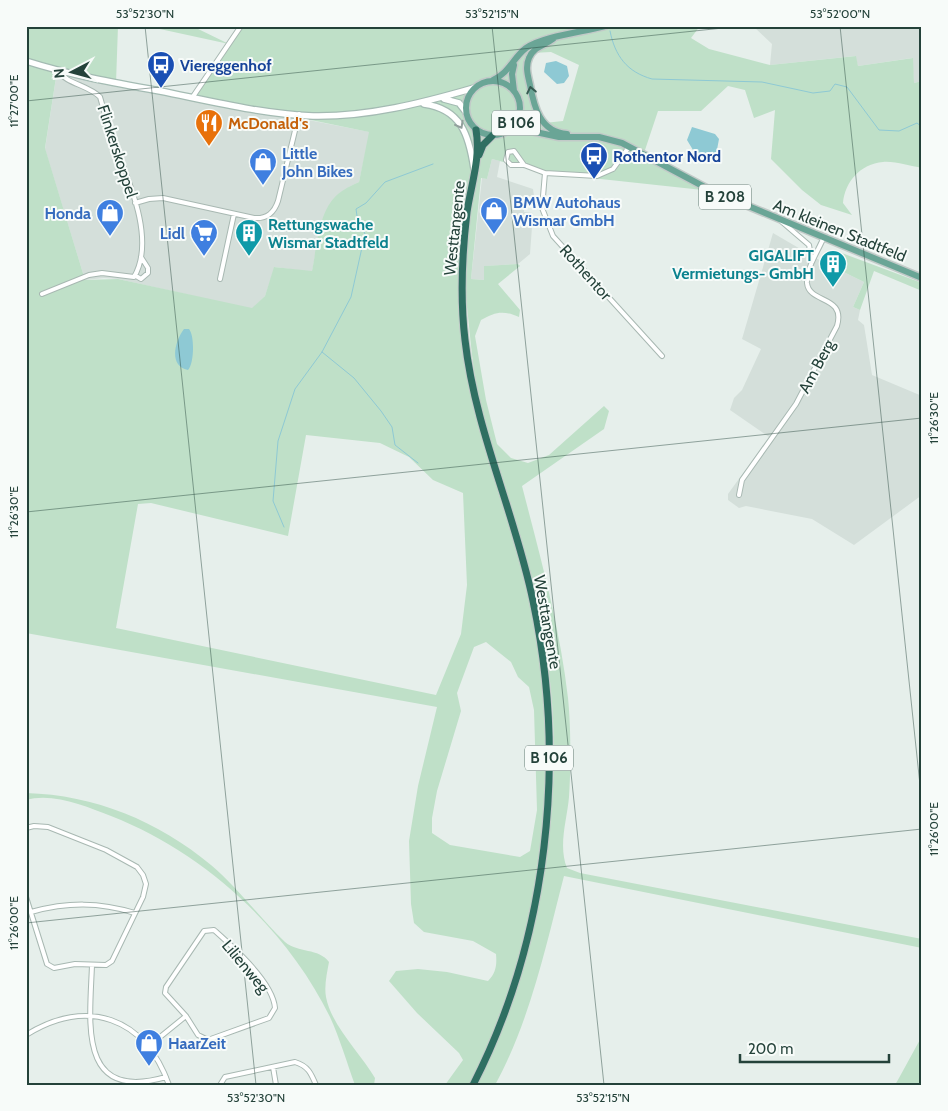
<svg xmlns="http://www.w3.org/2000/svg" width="948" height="1111" viewBox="0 0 948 1111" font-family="Cabin,sans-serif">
	<rect width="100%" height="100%" fill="#e6efeb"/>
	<path fill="#d4dfda" d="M753,26H922V81L914,83L912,58L858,66L855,56L770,65L772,44Z
		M57,71L370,132L359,182L349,187L328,207L321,224L312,272L275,267L265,296L252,309L118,279L104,278L85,280L45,149Z
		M492,159L500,161L497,177L533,189L534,196H525L524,212L533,213L530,254L518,264L485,266L484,280L471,279L482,178L487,179Z
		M773,233L821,261L864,282L853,307L860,310L858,320L864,325L872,375L922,396V495L854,545L812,519L746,506L739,508L728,500V494L769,437L730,410L734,398L742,390L761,349L742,339Z"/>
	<path fill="#bfe0c8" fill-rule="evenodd" d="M26,26H118L116,83L57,71L45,148L85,280L118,279L252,308L265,296L274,267L312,271C317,247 318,211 338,194C344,189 352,185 359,182L369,132L194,96L229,44L146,26H192L229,44L241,26H700L691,38L709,49L770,65L856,56L858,66L913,58L914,83L922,81V168C910,166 895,161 883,162C860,164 845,182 843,203L852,215L821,205L802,190L771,159L775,110L754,118L745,90L728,86L701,111H658L644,153L712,191L545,173L492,159L487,179L481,178L471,279L484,280V266L518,264L520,266L498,284L520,310L519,317C503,310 495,312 481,320L475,336L486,400L497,444L511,458L528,463L549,455L604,406L609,411L604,429L522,486C540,556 560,627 568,698C571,727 571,768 569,797C567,820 558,846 567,868L580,873L922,939V948L564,876C546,946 530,1021 495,1085H477C543,939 574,777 540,619C524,544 496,473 479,398C470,359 470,318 463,279L468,368L533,601L549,728L542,859L518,972L473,1085H445L463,1060L459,1053L417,1013L389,981L396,971L418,969L447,972L488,981C496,973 497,965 496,954L473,941L424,932L414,923L411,904L409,841L418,786L437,707L26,633ZM551,52L579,65L563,121L544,123L527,73L532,53ZM306,435L380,443L409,457L433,480L463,493L467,585L461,634L436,695L116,628L138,504L151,503L288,536ZM486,642L511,662L518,677L529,687L534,710L537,810L530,851L520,857L450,845L432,833V818L437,791L461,711L457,693L474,647Z
		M828,251L839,252L922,283V291L874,271L860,310L853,307L864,282L821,261Z
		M26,793C95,795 158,821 211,865C238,888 260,918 285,942C298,953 319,948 329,962C327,973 324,986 326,997C331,1025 361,1054 375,1078L374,1085H355C347,1063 340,1039 330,1017C286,927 203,852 111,816C86,806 52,792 26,800Z
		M922,1036V1085H895L899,1078Z"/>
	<path fill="#8ec9d4" d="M556,61L567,66L569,76L564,83L557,84L544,72L546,63Z
		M692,127L715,134L719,139L716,155L712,157L696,155L687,140Z
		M184,329H189C195,336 194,364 188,370C168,366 175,341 184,329Z"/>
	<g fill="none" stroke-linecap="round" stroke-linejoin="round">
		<path stroke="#8ec9d4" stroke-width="1" d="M610,31C615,56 627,72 652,79L762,82L813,93L830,91L835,84L847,87L879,130L899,131L917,123L922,127
			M322,352L354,378L381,411L392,427L395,445L418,463
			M284,527L273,501L278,441L295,389L322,352L351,297L365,234L357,216L356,209L366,203L385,182L433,164"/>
		<defs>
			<path id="street" d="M192,98L241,26
				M524,165L514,151L508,152L506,160L511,165H524L545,173L597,176L613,169L629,147
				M545,173L542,208L553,236L662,356
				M135,203L149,199L163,198L254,218C267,219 274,213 278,201L299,114
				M781,221L809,245L812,262
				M136,276L141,279L148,273V268L141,257
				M220,279L234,214
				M42,294L89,275L102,273L134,277C157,238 126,175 112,137C107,124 104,110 100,97C88,85 67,84 58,71
				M739,495L742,480L796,404L837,326C846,295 809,304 807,283C806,269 818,251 823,239
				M26,828L34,826L48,827L106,850L137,867L143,875L146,884L143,897L112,961L106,965L75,964L54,968L47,964L26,897
				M31,912C68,902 99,902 135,913
				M214,930C233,947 273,982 275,1008L269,1018L208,1040L198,1035L186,1016L165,993L166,987L204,931Z
				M92,965C90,1022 77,1103 166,1077
				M26,1035C87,997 145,1017 169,1085
				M149,1046L186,1016
				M273,1067L276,1085
				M220,1085L225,1077L295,1062C308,1066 311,1073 316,1085"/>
			<path id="secondary" d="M26,61C70,75 115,83 160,91C210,101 262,114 313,116C368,117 422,103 474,88
				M444,99L459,103L466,112
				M424,104C461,109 469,135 474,169"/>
			<path id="primary" d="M553,39C544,46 533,47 529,58C525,67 528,76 530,85C534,107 540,132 567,134
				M514,65L512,74L514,91
				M493,80C509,73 513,58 526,48C544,36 583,32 605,26
				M466 108a27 27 0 1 1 54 0a27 27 0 1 1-54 0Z
				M520,112L528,124L536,130
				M511,129L526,130L559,137H599L622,143L712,191L922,278"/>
			<path id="highway" d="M479,155L483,145L492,136
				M473,1085C548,938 567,761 533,601C515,513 475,430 465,340C460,298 462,254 467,212C471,185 481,157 476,130"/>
		</defs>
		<use href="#street" stroke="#a8b8b2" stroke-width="6"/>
		<use href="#secondary" stroke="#a4bbb3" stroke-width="8"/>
		<use href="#primary" stroke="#c2cac8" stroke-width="9"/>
		<use href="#highway" stroke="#c2cac8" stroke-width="9"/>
		<use href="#street" stroke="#fff" stroke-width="4"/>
		<use href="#secondary" stroke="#fff" stroke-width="5.5"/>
		<use href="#primary" stroke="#6aa596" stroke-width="6"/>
		<use href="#highway" stroke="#2f6f62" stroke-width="7"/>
	</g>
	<defs><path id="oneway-chevron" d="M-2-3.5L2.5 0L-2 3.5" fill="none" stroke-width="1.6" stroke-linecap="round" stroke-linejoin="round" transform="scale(1.25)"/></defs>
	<use stroke="#365b51" href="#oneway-chevron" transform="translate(531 90) rotate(-102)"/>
	<use stroke="#92a09c" href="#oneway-chevron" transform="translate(460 125) rotate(61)"/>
	<path fill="none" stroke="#24423a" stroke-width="1" stroke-opacity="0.45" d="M145,26L256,1085M492,26L604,1085M840,26L922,804M26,101L742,26M26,512L922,418M26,923L922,829"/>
	<defs>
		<symbol id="bus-pin" viewBox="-11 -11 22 30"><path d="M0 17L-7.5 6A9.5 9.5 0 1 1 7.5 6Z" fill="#1a4fb4" stroke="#f7fbf9"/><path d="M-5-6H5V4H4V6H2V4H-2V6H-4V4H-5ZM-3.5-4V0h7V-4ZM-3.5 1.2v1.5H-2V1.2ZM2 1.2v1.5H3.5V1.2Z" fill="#fff"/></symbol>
		<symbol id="restaurant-pin" viewBox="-11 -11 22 30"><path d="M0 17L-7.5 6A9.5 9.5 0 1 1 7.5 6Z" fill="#e8710a" stroke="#f7fbf9"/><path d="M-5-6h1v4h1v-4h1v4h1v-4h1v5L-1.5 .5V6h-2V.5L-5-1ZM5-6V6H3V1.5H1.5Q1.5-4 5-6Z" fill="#fff"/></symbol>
		<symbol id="shop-pin" viewBox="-11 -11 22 30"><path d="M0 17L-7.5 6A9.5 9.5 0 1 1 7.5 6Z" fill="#3f7fe0" stroke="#f7fbf9"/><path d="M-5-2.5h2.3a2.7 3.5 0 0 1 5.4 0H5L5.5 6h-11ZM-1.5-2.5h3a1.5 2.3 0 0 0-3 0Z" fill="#fff"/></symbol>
		<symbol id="supermarket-pin" viewBox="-11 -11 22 30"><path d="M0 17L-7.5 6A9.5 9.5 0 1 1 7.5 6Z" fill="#3f7fe0" stroke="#f7fbf9"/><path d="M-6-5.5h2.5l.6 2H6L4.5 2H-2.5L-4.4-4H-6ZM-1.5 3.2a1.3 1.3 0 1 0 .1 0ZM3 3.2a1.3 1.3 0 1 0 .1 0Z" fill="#fff"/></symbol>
		<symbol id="building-pin" viewBox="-11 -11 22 30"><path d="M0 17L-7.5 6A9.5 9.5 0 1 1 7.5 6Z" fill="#0f9aa8" stroke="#f7fbf9"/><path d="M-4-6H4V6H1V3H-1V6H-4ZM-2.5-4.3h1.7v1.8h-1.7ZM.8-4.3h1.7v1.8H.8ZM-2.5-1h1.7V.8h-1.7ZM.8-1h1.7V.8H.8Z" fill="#fff"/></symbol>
	</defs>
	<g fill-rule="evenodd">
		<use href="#bus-pin" x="145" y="49" width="32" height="43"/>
		<use href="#restaurant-pin" x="193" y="107" width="32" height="43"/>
		<use href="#bus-pin" x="578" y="140" width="32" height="43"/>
		<use href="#shop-pin" x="247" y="146" width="32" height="43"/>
		<use href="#shop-pin" x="478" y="195" width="32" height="43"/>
		<use href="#shop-pin" x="94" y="197" width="32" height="43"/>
		<use href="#supermarket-pin" x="188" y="217" width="32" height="43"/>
		<use href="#building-pin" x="233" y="217" width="32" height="43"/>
		<use href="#building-pin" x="817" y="248" width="32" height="43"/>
		<use href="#shop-pin" x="133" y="1027" width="32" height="43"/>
	</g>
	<g text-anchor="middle" stroke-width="4" stroke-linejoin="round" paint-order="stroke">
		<g fill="#f7fbf9" stroke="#637a73" stroke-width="1">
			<rect x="492" y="110.5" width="48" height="25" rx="4"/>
			<rect x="699" y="184.5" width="52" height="25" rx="4"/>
			<rect x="525" y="745.5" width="48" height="25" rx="4"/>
		</g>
		<g font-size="15" font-weight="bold" fill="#24423a">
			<text x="516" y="128">B 106</text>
			<text x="725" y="202">B 208</text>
			<text x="549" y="763">B 106</text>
		</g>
		<g font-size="16" font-weight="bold" fill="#164399" stroke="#f7fbf9" text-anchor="start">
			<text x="180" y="71">Viereggenhof</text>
			<text x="613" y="162">Rothentor Nord</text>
		</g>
		<g font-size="16" font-weight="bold" fill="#c56008" stroke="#f7fbf9" text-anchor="start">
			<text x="228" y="129">McDonald's</text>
		</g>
		<g font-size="16" fill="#24423a" stroke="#f7fbf9">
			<text transform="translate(118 151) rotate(72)" y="6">Flinkerskoppel</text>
			<text transform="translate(454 228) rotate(-84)" y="6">Westtangente</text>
			<text transform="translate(840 230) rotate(22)" y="6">Am kleinen Stadtfeld</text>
			<text transform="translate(586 272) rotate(48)" y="6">Rothentor</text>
			<text transform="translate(816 366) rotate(-62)" y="6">Am Berg</text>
			<text transform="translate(548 622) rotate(80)" y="6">Westtangente</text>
			<text transform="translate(246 966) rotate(50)" y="6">Lilienweg</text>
		</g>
		<g font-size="16" font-weight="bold" fill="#366cbe" stroke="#f7fbf9" text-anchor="start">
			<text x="282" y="159">Little<tspan x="282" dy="18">John Bikes</tspan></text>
			<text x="513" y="208">BMW Autohaus<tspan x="513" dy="18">Wismar GmbH</tspan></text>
			<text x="91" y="219" text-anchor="end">Honda</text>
			<text x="185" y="239" text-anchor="end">Lidl</text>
			<text x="168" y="1049">HaarZeit</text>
		</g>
		<g font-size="16" font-weight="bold" fill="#0d838f" stroke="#f7fbf9" text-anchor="start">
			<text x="268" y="230">Rettungswache<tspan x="268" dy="18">Wismar Stadtfeld</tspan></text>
			<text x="814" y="261" text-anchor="end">GIGALIFT<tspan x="814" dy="18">Vermietungs- GmbH</tspan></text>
		</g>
	</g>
	<rect width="948" height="1111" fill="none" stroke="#f7fbf9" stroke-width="55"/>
	<g transform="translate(72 72) rotate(264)" stroke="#f7fbf9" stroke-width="4" paint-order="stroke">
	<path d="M0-4L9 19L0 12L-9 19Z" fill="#24423a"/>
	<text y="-8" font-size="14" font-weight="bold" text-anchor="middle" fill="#24423a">N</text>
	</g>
	<path d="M740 1054v8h149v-8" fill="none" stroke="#24423a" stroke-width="2.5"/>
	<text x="748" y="1054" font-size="15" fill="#24423a" stroke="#f7fbf9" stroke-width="4" paint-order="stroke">200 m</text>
	<rect x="28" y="28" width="892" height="1056" fill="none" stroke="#24423a" stroke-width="2"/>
	<g font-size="12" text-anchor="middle" fill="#24423a">
		<text x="145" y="18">53°52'30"N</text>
		<text x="492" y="18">53°52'15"N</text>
		<text x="840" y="18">53°52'00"N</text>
		<text transform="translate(14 101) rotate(-90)" y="4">11°27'00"E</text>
		<text transform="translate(934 418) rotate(-90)" y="4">11°26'30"E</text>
		<text transform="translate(14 512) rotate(-90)" y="4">11°26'30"E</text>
		<text transform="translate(934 829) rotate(-90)" y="4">11°26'00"E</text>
		<text transform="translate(14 923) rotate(-90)" y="4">11°26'00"E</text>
		<text x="256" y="1102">53°52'30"N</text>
		<text x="603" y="1102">53°52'15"N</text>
	</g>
</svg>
